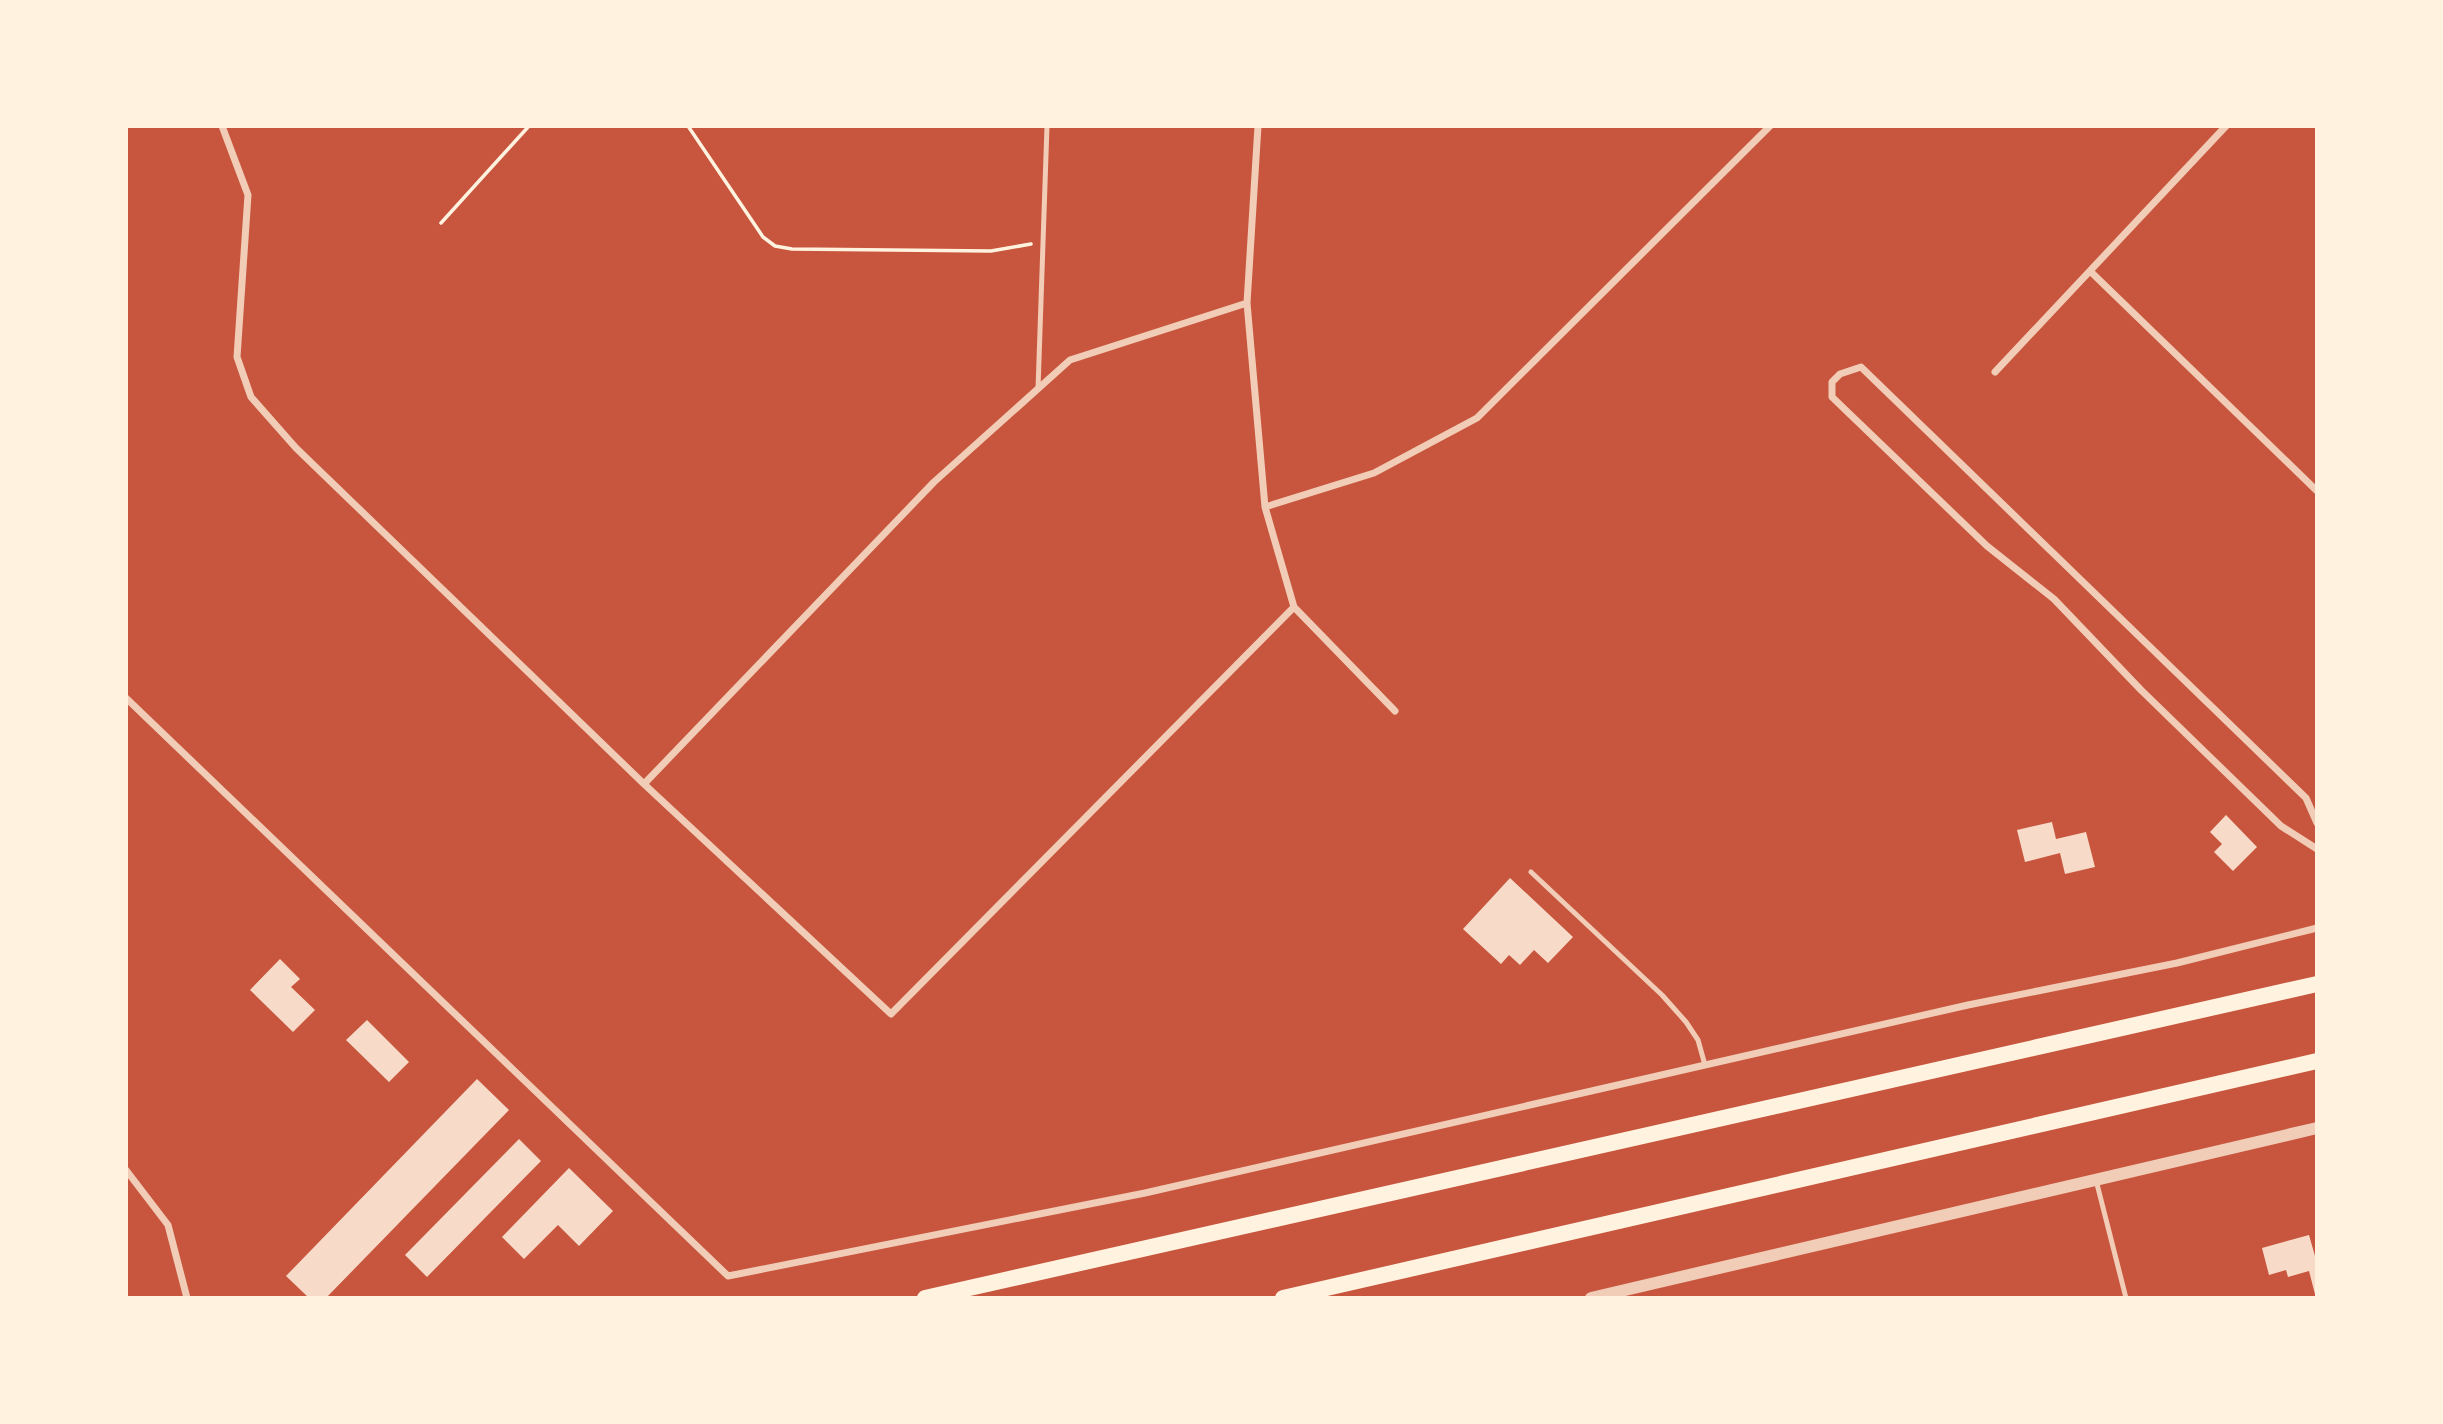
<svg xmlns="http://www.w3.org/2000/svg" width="2443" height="1424" viewBox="0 0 2443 1424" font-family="Inter,sans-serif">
	<rect width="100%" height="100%" fill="#c8553d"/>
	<path fill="#f7dbc8" d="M2226,815L2257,847L2233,871L2214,852L2222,844L2210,832Z
		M2052,822L2056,839L2086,832L2095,867L2065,874L2060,853L2025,862L2017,830Z
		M1510,878L1573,937L1548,963L1534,950L1520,965L1509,955L1501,964L1463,929Z
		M280,959L300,979L291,987L315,1010L293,1032L250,990Z
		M367,1020L409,1062L389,1082L346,1040Z
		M477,1079L509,1110L326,1298H309L286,1276Z
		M519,1139L541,1161L427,1277L405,1255Z
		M569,1168L613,1211L579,1246L558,1225L524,1259L502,1237Z
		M2309,1235L2317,1263L2316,1298L2309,1271L2288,1277L2286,1270L2269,1275L2262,1248Z"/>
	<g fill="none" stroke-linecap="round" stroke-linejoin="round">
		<path stroke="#fff3e0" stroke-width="3.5" d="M688,126L763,237L775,246L792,249L991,251L1031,244
			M441,223L529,126"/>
		<path stroke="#f1ccb7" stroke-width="5" d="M1038,389L1047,126
			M1531,872L1662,995L1686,1022L1698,1040L1705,1065
			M2096,1180L2126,1298"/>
		<path stroke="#f1ccb7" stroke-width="7" d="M222,126L248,195L237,357L251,397L296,448L644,784L891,1014L1294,607
			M1258,126L1247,303L1265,507L1294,607L1395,711
			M2090,271L2317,491
			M1995,372L2226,126
			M1265,507L1374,473L1477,418L1770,126
			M126,698L728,1276L1145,1193L1968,1005L2177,963L2317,928
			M644,784L934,482L1070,360L1247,303
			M2317,823L2306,798L1861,367L1840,374L1832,382V397L1987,546L2054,599L2141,690L2281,826L2317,849
			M126,1170L168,1225L187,1298"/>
		<path stroke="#f1ccb7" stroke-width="12" d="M1591,1298L2317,1128"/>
		<path stroke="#fff3e0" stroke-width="16" d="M925,1298L2317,984
			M1283,1298L2317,1061"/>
	</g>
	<rect width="2443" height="1424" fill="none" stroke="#fff3e0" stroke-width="256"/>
</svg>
